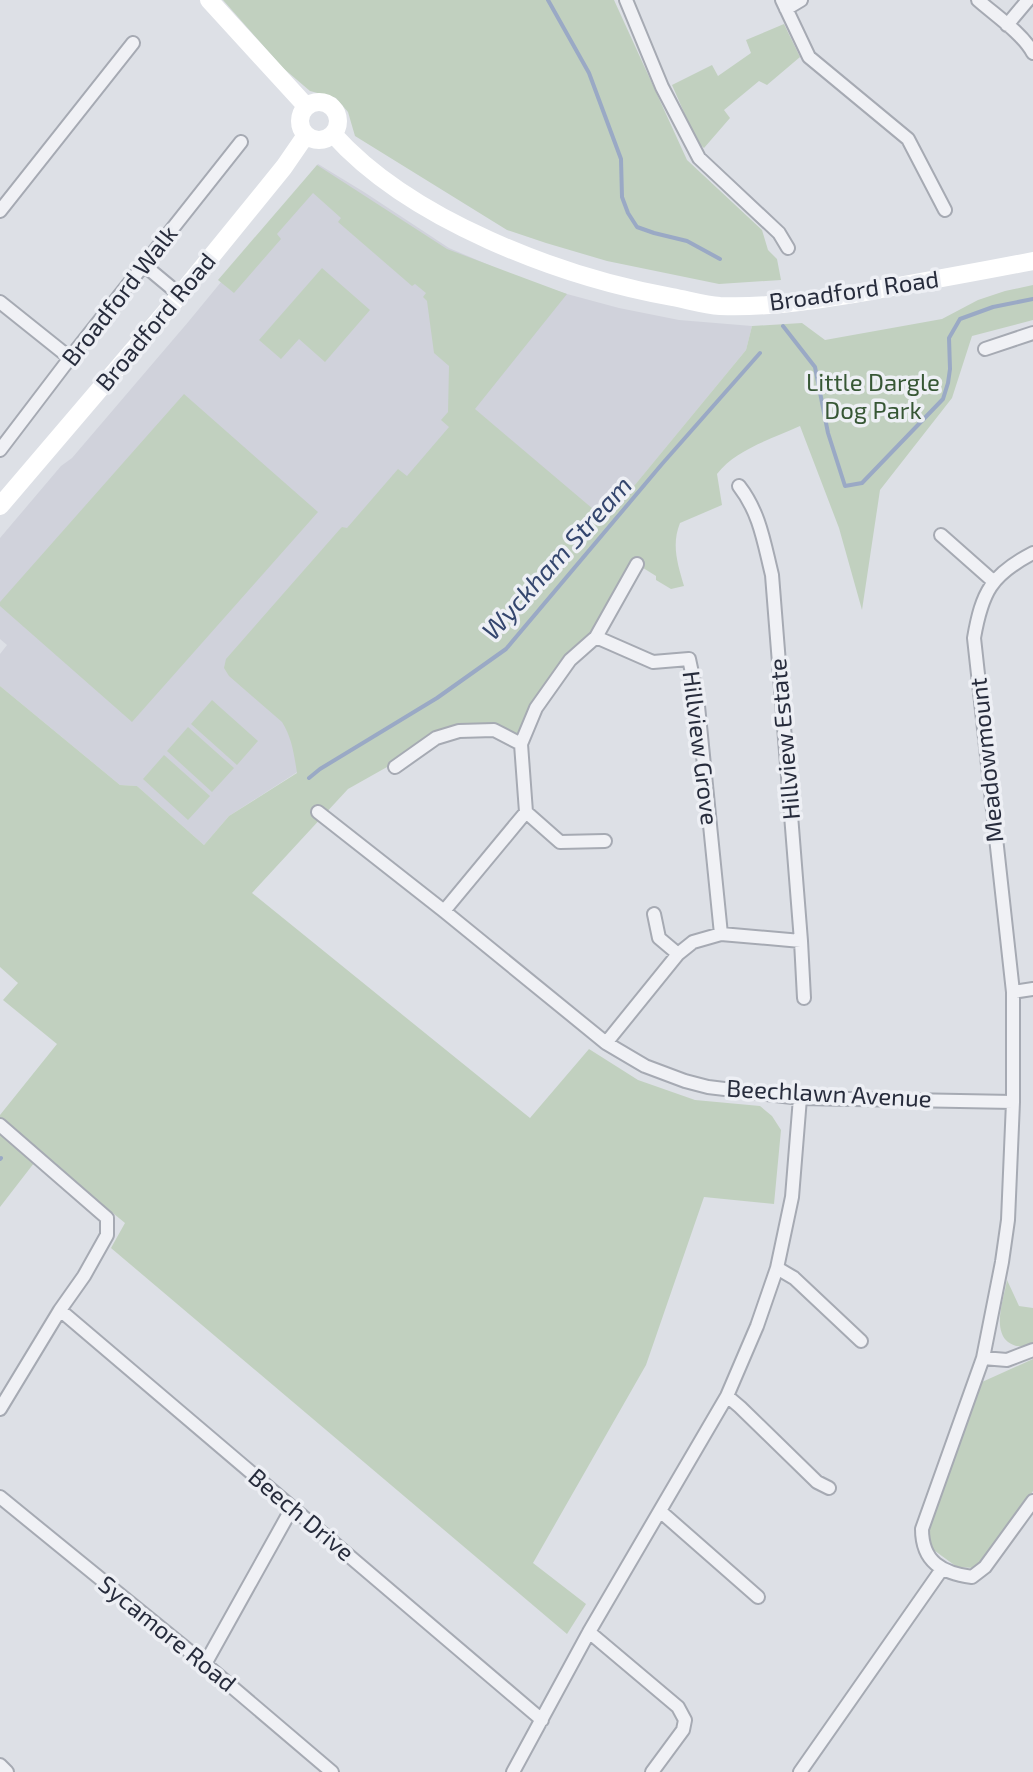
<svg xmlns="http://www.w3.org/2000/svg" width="1033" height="1772" viewBox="0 0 1033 1772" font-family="'Exo 2',sans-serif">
	<rect width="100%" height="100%" fill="#dde0e6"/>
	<path fill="#d0d2db" d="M318,164L364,192L449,248L524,280L567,294L619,308L679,320L752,326L746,350L528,615L465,664L229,816L204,845L137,786L120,785L0,686V654L7,645L0,639V538L61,466L72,458L189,321Z"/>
	<path fill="#c1d0bf" d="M223,0H614L687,160L762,230L768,250L777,259L781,280L719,284L607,261L546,243L507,230L355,136L348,112L336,98L310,91L283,68Z
		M784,24L800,57L767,85L759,81L724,110L730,118L704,148L697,142L672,85L712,65L718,76L751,53L746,40Z
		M317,165L447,249L567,294L475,409L606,520L746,350L752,326L802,323L825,340L942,319L978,300L1005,291L1033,285V320L972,336L952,398L880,490L862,610L839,528L800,426C772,439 736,449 717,474L722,505L680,523C671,545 678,565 684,586L671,589L656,580V576L640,566L618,603L568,662L520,740L458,727L348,789L252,893L530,1118L589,1049L638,1080L695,1100L760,1106L772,1116L781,1130L774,1204L704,1197L646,1365L533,1563L586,1604L567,1634L111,1248L125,1223L41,1154L0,1207V1115L57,1044L3,1000L18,983L0,967V686L120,785L137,786L204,845L229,816L297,773C294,754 292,738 282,722L229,676L224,668L226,659L340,529L342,527L347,528L398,469L407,476L449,427L441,420L448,412L449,366L434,353L427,301L423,297L426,293L415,284L412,286L338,222L341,218L313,193L277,234L281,239L234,293L218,280Z
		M322,268L370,310L325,362L299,339L281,359L259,340Z
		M184,394L318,512L132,722L0,606V602Z
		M212,700L258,741L237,765L191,724Z
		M188,727L234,768L212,792L167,751Z
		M164,755L210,796L188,820L143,779Z
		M1007,1280L1019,1306L1033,1308V1344C1025,1347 1016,1348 1008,1342C992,1329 1004,1298 1007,1280Z
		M1033,1359V1491L987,1557L974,1568L957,1567L931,1548L927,1535L976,1394L982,1382Z"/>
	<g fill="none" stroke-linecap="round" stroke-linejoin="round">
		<path stroke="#9aa9c5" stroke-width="4" d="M548,0L589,73L621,159L622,197L628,213L637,227L654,233L687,241L720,259
			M783,326L815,367L828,433L845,486L862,483L943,399L948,383L950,369L949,338L960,319L993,307L1033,299
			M309,778L320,769L437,698L506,649L662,464L760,353
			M0,1159L1,1158"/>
		<defs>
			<path id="street" d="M626,0L662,87L699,158L779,233L788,248
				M782,0L809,57L908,139L945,210
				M978,0C995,15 1023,34 1033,53
				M786,9L801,0
				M1007,25L1028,0
				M0,211L133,43
				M144,265L180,295
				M0,302L70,358
				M985,349L1033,333
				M0,450L70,358L241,142
				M739,486C760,513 764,543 772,575L801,941L804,998
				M941,535L993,581
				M1033,553C991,575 982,592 974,638L1013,992V1102L1008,1220L1002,1262L983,1358L922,1529C922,1562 942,1573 972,1577L985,1567L1033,1501
				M596,637L653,662L689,659L697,696L721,934
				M395,767L436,738L459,731L494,730L521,744
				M318,812L444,911L606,1043L645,1066L685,1081L708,1087L800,1098L1013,1102
				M526,812L560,842L605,841
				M444,911L526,812L521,744L536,708L570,660L596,637L637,564
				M654,914L659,938L678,954
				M1013,992L1033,989
				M606,1043L678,954L693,942L721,934L801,941
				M0,1125L107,1218V1235L84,1276L60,1310L0,1409
				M777,1268L794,1278L861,1341
				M60,1310L542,1720
				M983,1358L1007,1360L1033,1350
				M727,1396L740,1407L817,1482L829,1488
				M0,1497L205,1664L332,1772
				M660,1511L758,1597
				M589,1632L678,1707L685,1720L683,1730L652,1772
				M205,1664L292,1508
				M0,1765L7,1772
				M513,1772L589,1632L727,1396L757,1326L777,1268L792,1197L800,1098
				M800,1772L942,1569"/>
		</defs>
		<use href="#street" stroke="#a6aab3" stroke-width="16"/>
		<use href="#street" stroke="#f0f1f5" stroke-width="12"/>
		<path stroke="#fff" stroke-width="18" d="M209,0L306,106
			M300 121a19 19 0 1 1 38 0a19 19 0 1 1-38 0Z
			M333,134C410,220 560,277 672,297C688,300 705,305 720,306C769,308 817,300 865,292C921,282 977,272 1033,261
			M0,506L180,295L284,167L306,135"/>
	</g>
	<g text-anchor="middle" stroke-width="7" stroke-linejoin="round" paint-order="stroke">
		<g font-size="24" fill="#272c3c" stroke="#edeff4">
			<text transform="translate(854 291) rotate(-8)" y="8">Broadford Road</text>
			<text transform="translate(120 296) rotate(-52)" y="8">Broadford Walk</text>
			<text transform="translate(156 322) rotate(-50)" y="8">Broadford Road</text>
			<text transform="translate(785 739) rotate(-95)" y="8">Hillview Estate</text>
			<text transform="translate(700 748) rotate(83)" y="8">Hillview Grove</text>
			<text transform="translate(987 760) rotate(-96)" y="8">Meadowmount</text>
			<text transform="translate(829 1094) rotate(3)" y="8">Beechlawn Avenue</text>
			<text transform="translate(301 1515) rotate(40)" y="8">Beech Drive</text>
			<text transform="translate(167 1634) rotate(39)" y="8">Sycamore Road</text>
		</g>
		<g font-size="24" fill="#375735" stroke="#edeff4">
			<text x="873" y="391">Little Dargle<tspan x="873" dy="28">Dog Park</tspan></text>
		</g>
		<g font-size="26" font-style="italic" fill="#34466e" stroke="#edeff4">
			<text transform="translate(557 558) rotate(-48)" y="9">Wyckham Stream</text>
		</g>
	</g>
</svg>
